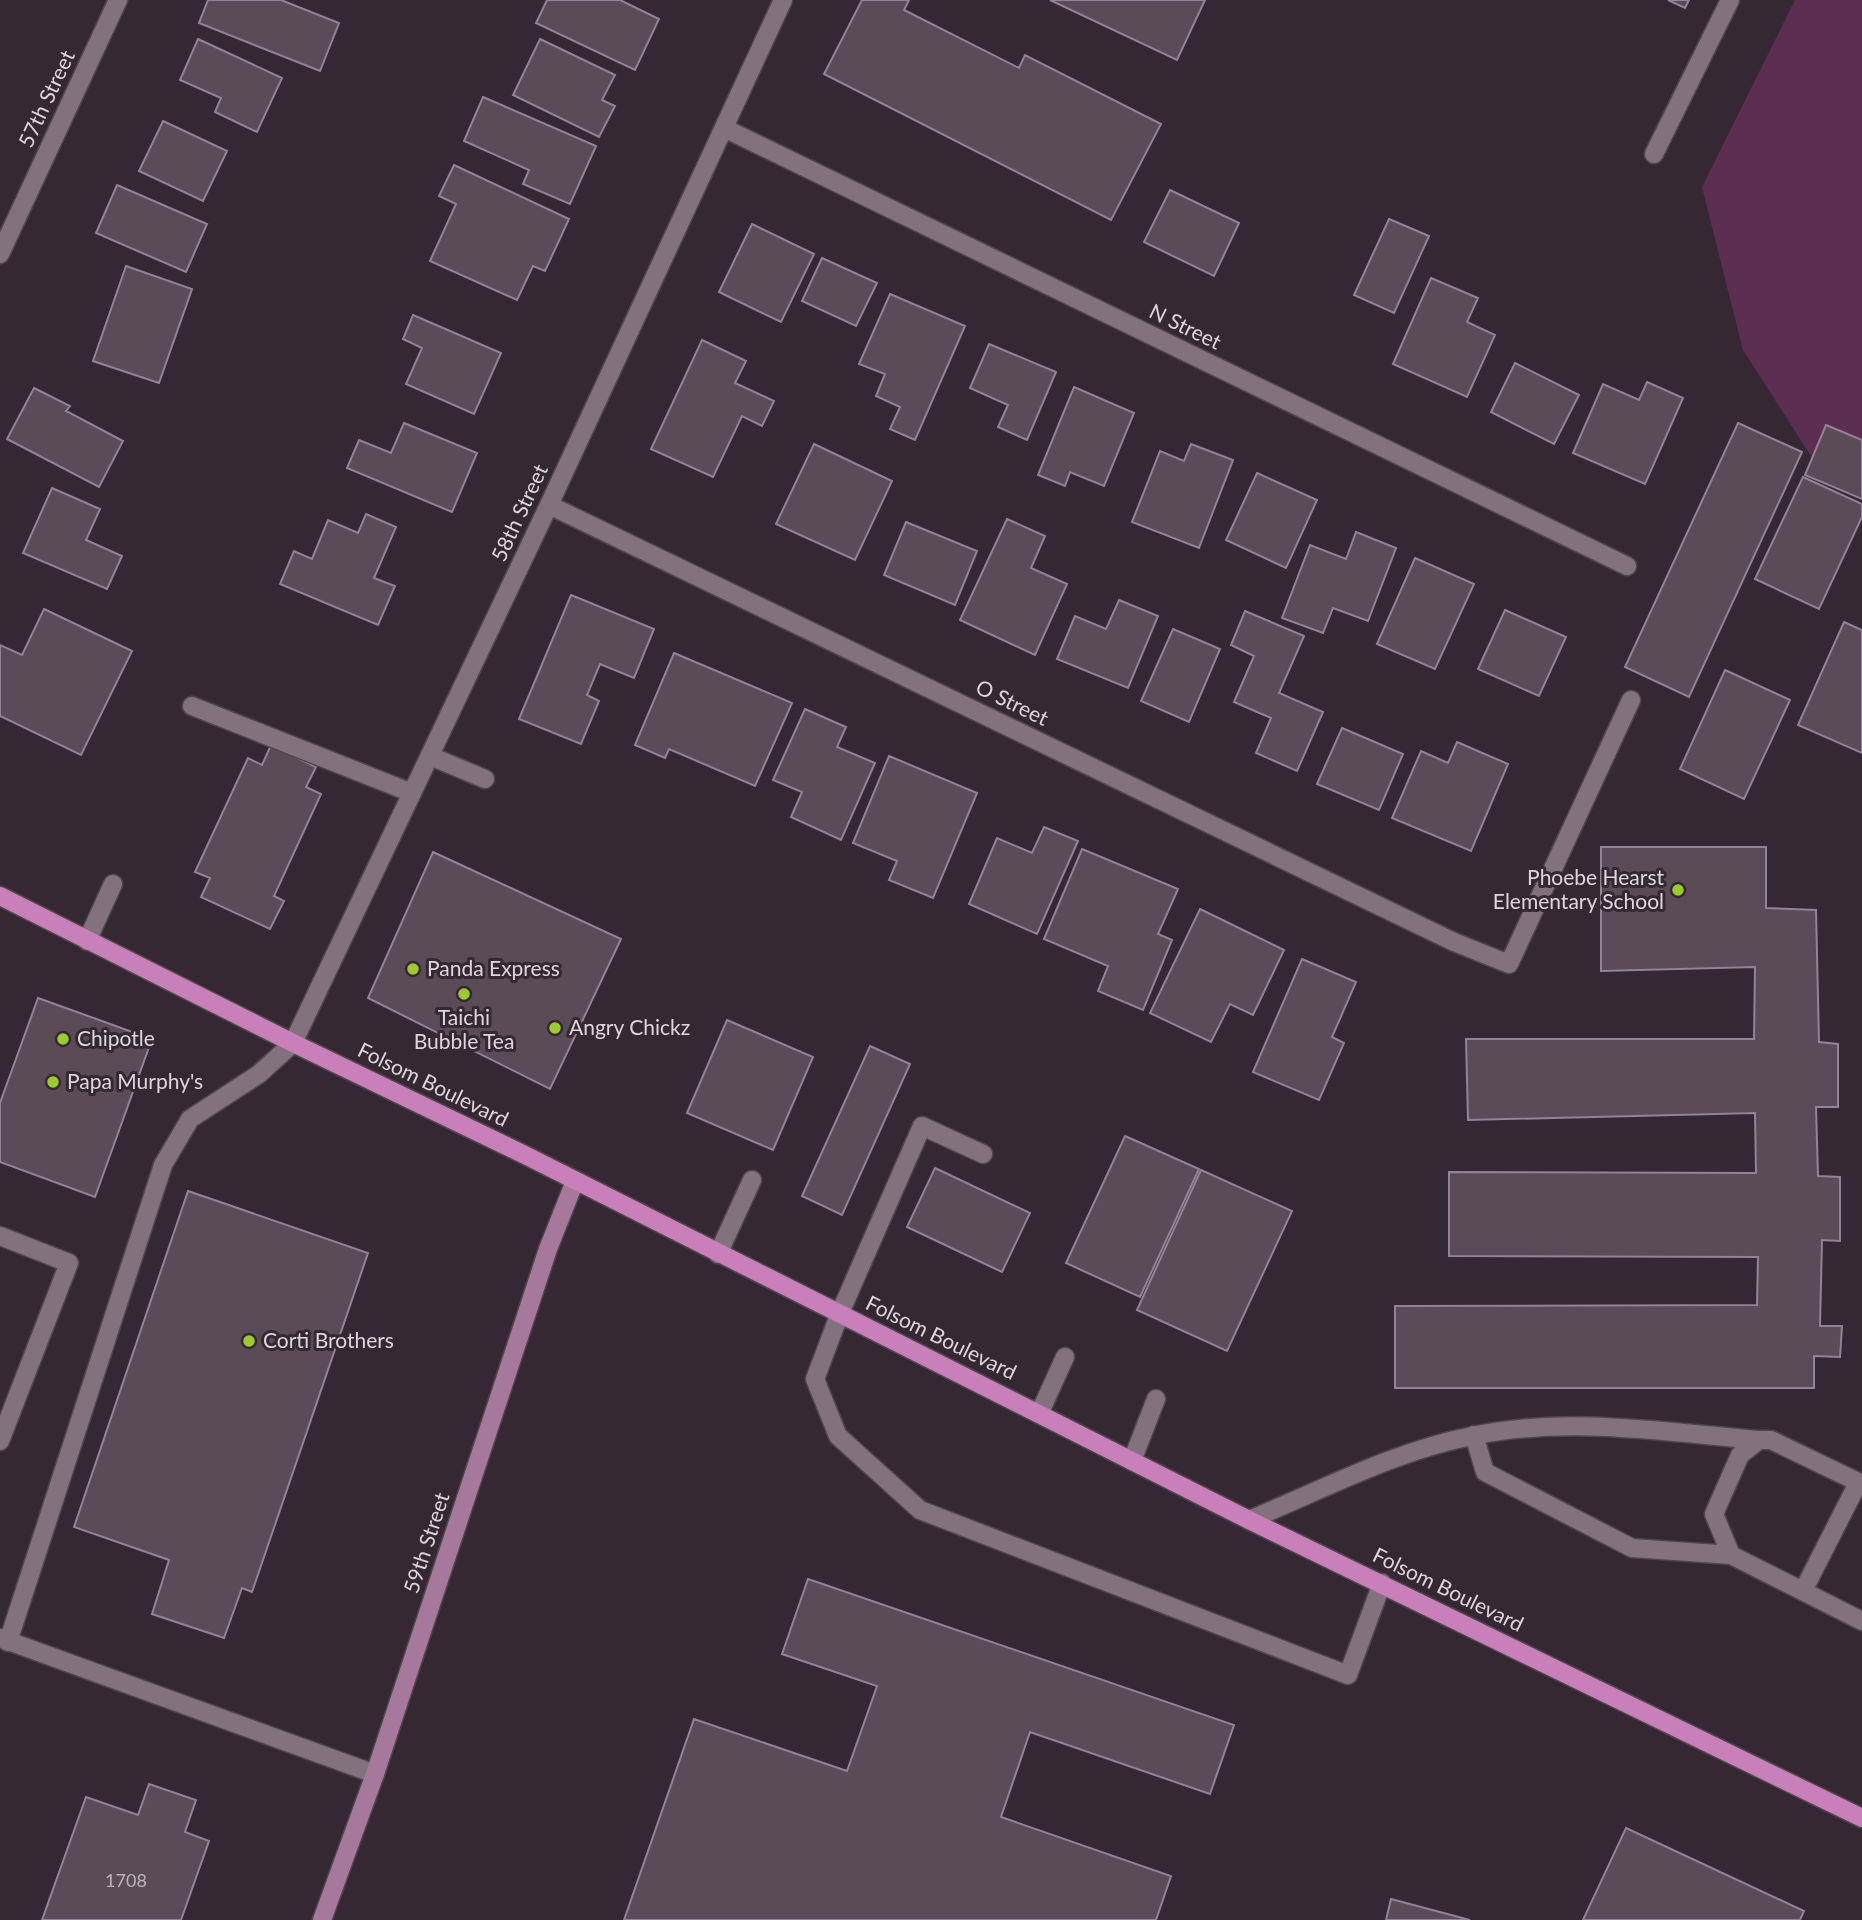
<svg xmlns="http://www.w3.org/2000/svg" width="1862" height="1920" viewBox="0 0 1862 1920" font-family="Lato,sans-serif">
	<rect width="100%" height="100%" fill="#362833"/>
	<path fill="#5c2e52" d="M1795,0H1862V488L1818,467L1743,350L1702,187Z"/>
	<path fill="#5a4b56" stroke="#948390" stroke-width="2" d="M208,0H281L339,23L320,71L199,23Z
		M547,0H620L659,19L635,70L536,23Z
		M862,0H909L904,10L1019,68L1025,55L1161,124L1111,220L824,74Z
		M1050,0H1205L1177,60Z
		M1668,0H1689L1685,8Z
		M198,39L282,78L257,132L215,112L221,98L180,80Z
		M540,39L615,75L602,100L615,106L599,137L513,95Z
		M483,97L596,146L570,204L523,184L529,170L464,141Z
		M163,121L227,151L203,201L139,171Z
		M454,165L569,219L545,271L533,266L517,300L430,261L456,204L439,196Z
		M117,185L207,224L186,272L96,233Z
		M1170,190L1239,223L1214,276L1144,242Z
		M1389,219L1429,236L1394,313L1354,295Z
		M752,224L814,254L781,322L719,292Z
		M822,258L877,283L856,326L802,301Z
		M126,266L192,289L159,383L93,361Z
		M1431,278L1478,298L1467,322L1495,335L1467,397L1393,364Z
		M890,294L965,326L915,440L890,429L900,407L876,396L885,374L859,364Z
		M413,315L501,353L474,414L406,384L422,348L403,339Z
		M702,340L746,361L735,383L774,401L762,426L742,416L713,477L651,449Z
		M989,344L1056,372L1027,440L998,427L1008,405L970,388Z
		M1515,363L1579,395L1554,444L1491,412Z
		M1647,382L1683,398L1645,484L1573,453L1603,384L1639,400Z
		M1074,387L1134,413L1104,486L1070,472L1065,486L1038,475Z
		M34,388L70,406L66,411L123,441L99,487L7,439Z
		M404,423L477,453L452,512L347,468L359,440L391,453Z
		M1738,423L1802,452L1689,697L1625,667Z
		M1826,425L1862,440V499L1805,475Z
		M814,444L892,481L855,560L776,524Z
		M1191,444L1233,460L1199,548L1132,522L1160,451L1184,461Z
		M1257,473L1317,500L1286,568L1226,540Z
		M1803,477L1862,504V517L1819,609L1755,579Z
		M52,488L100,509L86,540L122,556L107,589L23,553Z
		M366,514L396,527L374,578L395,586L378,625L280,584L294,551L312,559L328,520L358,533Z
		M1007,519L1045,536L1031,568L1067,584L1035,655L960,620Z
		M906,522L977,551L955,605L884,575Z
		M1356,532L1396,548L1368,621L1333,608L1323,633L1282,618L1310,545L1346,559Z
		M1415,558L1474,584L1435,669L1377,644Z
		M571,595L654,629L634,678L600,664L587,695L599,701L581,744L519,719Z
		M1119,600L1158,616L1128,688L1057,659L1075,616L1106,629Z
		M44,609L132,651L81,755L0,716V645L22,655Z
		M1505,610L1566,637L1539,696L1478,669Z
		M1245,611L1304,636L1279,693L1323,712L1297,771L1256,753L1271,718L1234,702L1254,656L1231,645Z
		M1844,622L1862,630V753L1798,725Z
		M1173,629L1220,649L1189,722L1141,701Z
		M674,653L792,703L755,786L669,749L665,758L635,745Z
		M1725,670L1790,700L1744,799L1680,769Z
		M805,709L846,727L837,747L875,763L841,840L791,817L802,792L773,780Z
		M1342,728L1403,754L1379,810L1317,784Z
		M1457,742L1508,764L1471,851L1392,818L1421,751L1448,763Z
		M271,745L316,767L306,787L321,794L274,896L284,901L270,929L201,897L210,878L195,872L248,758L262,765Z
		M889,756L977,793L933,898L889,880L897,861L853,843Z
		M1044,827L1078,841L1037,934L969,904L997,838L1032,853Z
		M1601,847H1766V908L1816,910L1819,1042L1838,1044V1107H1816L1818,1176L1840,1177V1241L1822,1240L1820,1326H1842L1840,1357L1814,1356V1388H1395V1306L1757,1305L1758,1257L1449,1256V1172L1756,1173L1755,1113L1468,1120L1466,1039H1754L1755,967L1601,971Z
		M1082,849L1178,889L1158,934L1172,940L1143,1010L1098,991L1108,966L1044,939Z
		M433,852L621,939L550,1089L368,998Z
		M1200,909L1284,950L1253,1015L1230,1004L1211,1042L1150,1013Z
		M1302,959L1356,982L1332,1037L1344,1043L1319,1100L1253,1072Z
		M38,998L152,1039L95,1197L0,1162V1103Z
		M727,1020L813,1057L773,1150L687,1113Z
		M870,1046L910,1064L842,1215L802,1196Z
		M1125,1136L1199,1169L1140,1297L1066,1263Z
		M935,1168L1030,1213L1002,1272L907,1227Z
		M1201,1170L1292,1211L1227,1351L1137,1310Z
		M188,1191L368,1253L252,1592L242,1588L224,1638L152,1614L169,1560L74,1527Z
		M808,1579L1234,1725L1210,1794L1030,1732L1001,1817L1171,1876L1156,1920H624L694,1719L847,1771L877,1686L782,1654Z
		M149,1784L196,1800L185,1832L209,1841L181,1920H42L86,1797L138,1815Z
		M1626,1828L1804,1911L1800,1920H1583Z
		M1391,1899L1470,1920H1386Z"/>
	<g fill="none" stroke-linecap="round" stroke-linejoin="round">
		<defs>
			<path id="lane" d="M1654,154L1730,0
				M192,706L412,793
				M430,756L485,779
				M87,941L113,884
				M1454,942L1509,964L1631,700
				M983,1154L922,1126L840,1313L815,1379L838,1436L920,1510L1348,1675L1382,1583
				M0,1236L69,1263L0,1441
				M718,1254L752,1180
				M1040,1412L1065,1357
				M1474,1435L1485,1472L1632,1548L1731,1555
				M1132,1461L1156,1399
				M1862,1484L1771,1440H1759L1740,1455L1714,1514L1731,1555L1862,1621
				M1249,1520C1322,1490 1395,1451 1472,1436C1566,1416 1664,1432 1759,1440
				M1803,1591L1858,1483
				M0,1638L375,1774
				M8,1642L163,1165L190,1119L259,1074L293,1043"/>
			<path id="street" d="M724,128L1627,566
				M0,254L118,0
				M549,505L1454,942
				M293,1043L549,505L783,0"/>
			<path id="secondary" d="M322,1920L375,1774L548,1249L575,1181"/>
			<path id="primary" d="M0,896L293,1043L525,1155L1249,1520L1862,1818"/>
		</defs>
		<use href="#lane" stroke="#50444d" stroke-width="21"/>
		<use href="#street" stroke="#50444d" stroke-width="21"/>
		<use href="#secondary" stroke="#50444d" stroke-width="21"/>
		<use href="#primary" stroke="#50444d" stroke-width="21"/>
		<use href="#lane" stroke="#83727e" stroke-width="18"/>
		<use href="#street" stroke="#83727e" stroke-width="18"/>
		<use href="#secondary" stroke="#a6799c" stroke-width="18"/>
		<use href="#primary" stroke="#c97fb9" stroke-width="18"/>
	</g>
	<g fill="#9cca31" stroke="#362833" stroke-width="2.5">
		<circle cx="1678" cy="890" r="7"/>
		<circle cx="413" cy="969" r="7"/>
		<circle cx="464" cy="994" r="7"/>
		<circle cx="555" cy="1028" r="7"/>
		<circle cx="63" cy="1039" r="7"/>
		<circle cx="53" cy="1082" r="7"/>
		<circle cx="249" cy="1341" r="7"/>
	</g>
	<g text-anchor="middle" stroke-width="6" stroke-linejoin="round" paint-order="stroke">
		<g font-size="18" fill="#beb3ba">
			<text x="126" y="1887">1708</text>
		</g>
		<g font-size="21" fill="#dfd6dc" stroke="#362833">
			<text transform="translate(47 99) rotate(-65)" y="7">57th Street</text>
			<text transform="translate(1185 327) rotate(26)" y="7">N Street</text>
			<text transform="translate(520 513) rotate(-65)" y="7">58th Street</text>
			<text transform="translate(1012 703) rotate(26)" y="7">O Street</text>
			<text transform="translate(433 1085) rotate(26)" y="7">Folsom Boulevard</text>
			<text transform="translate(941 1338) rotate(26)" y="7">Folsom Boulevard</text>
			<text transform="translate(427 1543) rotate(-72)" y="7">59th Street</text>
			<text transform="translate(1448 1590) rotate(26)" y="7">Folsom Boulevard</text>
		</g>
		<g font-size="21" fill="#dfd6dc" stroke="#362833" text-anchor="start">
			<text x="1664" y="885" text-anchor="end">Phoebe Hearst<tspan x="1664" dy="24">Elementary School</tspan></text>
			<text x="427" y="976">Panda Express</text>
			<text x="464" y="1025" text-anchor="middle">Taichi<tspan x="464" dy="24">Bubble Tea</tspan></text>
			<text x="569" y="1035">Angry Chickz</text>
			<text x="77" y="1046">Chipotle</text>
			<text x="67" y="1089">Papa Murphy's</text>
			<text x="263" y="1348">Corti Brothers</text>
		</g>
	</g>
</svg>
